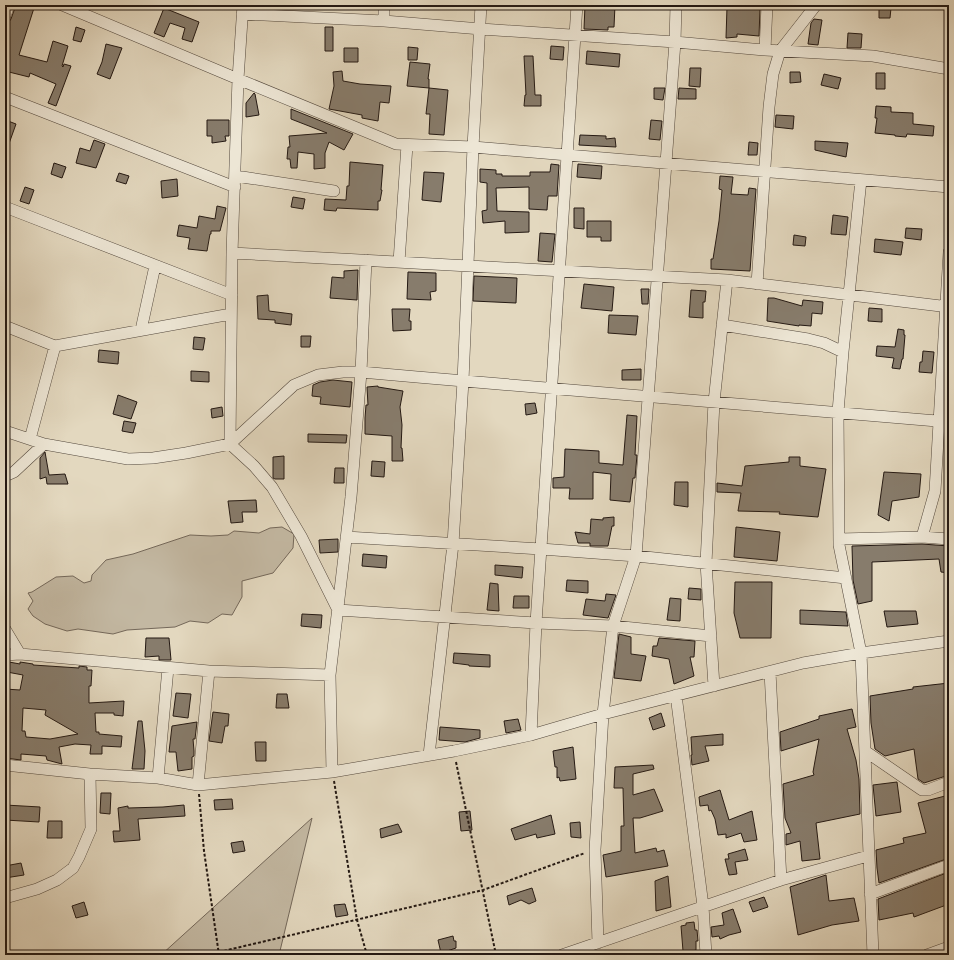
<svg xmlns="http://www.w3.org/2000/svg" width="954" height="960" viewBox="0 0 954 960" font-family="'Sorts Mill Goudy',serif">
	<rect width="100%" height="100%" fill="#e3d8bf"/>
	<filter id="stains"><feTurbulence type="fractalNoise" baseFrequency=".005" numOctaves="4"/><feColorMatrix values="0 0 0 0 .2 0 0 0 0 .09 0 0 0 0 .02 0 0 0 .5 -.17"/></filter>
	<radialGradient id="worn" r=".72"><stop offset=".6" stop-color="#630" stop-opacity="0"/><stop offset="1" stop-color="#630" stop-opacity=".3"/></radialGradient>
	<path fill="#c3b8a2" stroke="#74685a" d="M282,527L294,534L293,548L273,573L242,581V597L232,615L222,614L208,623L190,621L175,627L127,630L113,634L78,629L67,631L45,624L33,616L28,609L33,601L28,593L32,592L56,577L73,576L84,583L91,581L92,575L106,560L133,554L190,535L211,536L228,535L234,531L259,533L270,528Z
		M312,818L279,955H161Z"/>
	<path fill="#877c6c" stroke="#241913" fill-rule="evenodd" d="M16,5H25L34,8L19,55L47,62L53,41L68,46L62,66L63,67L64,64L71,66L56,106L48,103L56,84L30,73L29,77L5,71V23L9,22L11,19Z
		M585,5H615L614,27H608V30L584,29Z
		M746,6V8H760L759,36L737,34V37L726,38L727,7Z
		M879,7L891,8L890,18H879Z
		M164,8L199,22L192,42L182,39L185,28L170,23L164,37L154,33Z
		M814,19L822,20L818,45L808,44L811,23Z
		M76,27L85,30L81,42L73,40Z
		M325,27H333V51H325Z
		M848,33L862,34L861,48H847Z
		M106,44L122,48L110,79L97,74L102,62Z
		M551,46L564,47L563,60L550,59Z
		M408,47L418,48L417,60H408Z
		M344,48H358V62H344Z
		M587,51L620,54L619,67L586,64Z
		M524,56H533L535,95H541V106H524L525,95H526Z
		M410,62L430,64L428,79H429V88L407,86Z
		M690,68H701L700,87L689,86Z
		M342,71L343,81L360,84L391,86L389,103L380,102L378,121L362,118V115L329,109L334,86L333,72Z
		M790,72H800L801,82L790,83Z
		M876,73H885V89H876Z
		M824,74L841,78L838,89L821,85Z
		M429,88L448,90L444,135L429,134L430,114H426Z
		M654,88H665L663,100L654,99Z
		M679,88L696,89V99H678Z
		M254,93L255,94L259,115L246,117V103Z
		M876,106L891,107V112L913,113V124L934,126L933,136L907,134L906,137L895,136V135L875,133L877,118H875Z
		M291,109L353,134L344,150L329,142L325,153V168L314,169V154L298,152L297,168H291L290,159H287L288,147H290L289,136L327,133L291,119Z
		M776,115L794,116L793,129L775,127Z
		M207,120H229V136H225L226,141L212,143V136H207Z
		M651,120L662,121L660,140L649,139Z
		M8,121L16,124L6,152L5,128Z
		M580,135L606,136V139L615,138L616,147L579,145Z
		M94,140L105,144L96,168L76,163L80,148L90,151Z
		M815,141L848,143L846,157L815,150Z
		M749,142L758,143L757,155H748Z
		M350,162L383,165L381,190H382L380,201H378V210L337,208L336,211L324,210L325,199L346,200L347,186H349Z
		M54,163L66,167L62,178L51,174Z
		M551,164L559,165L557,196H548L547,210L529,209V187L496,188L497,211L529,212V232L505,233V221L483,223L482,211L487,210V183L480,182V169L496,170V174H502V176H530V172H550Z
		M578,164L602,166L601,179L577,177Z
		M424,172L444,173L441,202L422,200Z
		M119,173L129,176L126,184L116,181Z
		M720,176L733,177L731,194L748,195L749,188L756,189L750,271L711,269V259H713L719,221L722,190L719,189Z
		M177,179L178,196L162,198L161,181Z
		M25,187L34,190L29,204L20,201Z
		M293,197L305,199L303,209L291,207Z
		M217,206L226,208L220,231H211V234H210L207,251L188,249L190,238L177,236L179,225L197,228L199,216L215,219Z
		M574,208H584V229L574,228Z
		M833,215L848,217L846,235L831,234Z
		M587,221H611V241H601V237H587Z
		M906,228L922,229L921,240L905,238Z
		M540,233L555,234L552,262L538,261Z
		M794,235L806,237L805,246L793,245Z
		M875,239L903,242L901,255L874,252Z
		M358,270L357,300L330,298L332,277L344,278V271Z
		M408,272L436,273V291L430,292L431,300L407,299Z
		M474,276L517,278L516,303L473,301Z
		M584,284L614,287L612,311L581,308Z
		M641,289H649L648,304H642Z
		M691,290L706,291L705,302H703V318L689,317Z
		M268,295L269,311L292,314L291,325L275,323V320L258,319L257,296Z
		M768,298H774L802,306L803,300L823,302L822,314L812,313L811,326L799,325V326L767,321Z
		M869,308L882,309V322L868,321Z
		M392,309H410L409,321H411V330L393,331Z
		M609,315L638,316L636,335L608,333Z
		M898,329L904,330V335H905L903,359H902L900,369L892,368L894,358L876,356L877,346L895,347Z
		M301,336H311L310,347H301Z
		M194,337L205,338L203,350L193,349Z
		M99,350L119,352L118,364L98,362Z
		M923,351L934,352L932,373L919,372L920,362H922Z
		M641,369V380H622V370Z
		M191,371L209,372V382L191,381Z
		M333,380L352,382L350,407L320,404L321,397L312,396L313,385L320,382Z
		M378,386V387L403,391L400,407L402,425L401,448H402L403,461H392V436L365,434V418L366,405H368L367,387Z
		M118,395L137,402L131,419L113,414Z
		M535,403L537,413L526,415L525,404Z
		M222,407L223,416L212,418L211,409Z
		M627,415L637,416L635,455H637L635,478H633L630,502L610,500L611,474L593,472V499H569L570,488H553V478L564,477L565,449L599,451V463L623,465Z
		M124,421L136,423L133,433L122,431Z
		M308,434L347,435L346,443L308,442Z
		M45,452L49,475L65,474L68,484H47L46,477L40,479V458Z
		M284,456V479H275L273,478V457Z
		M789,457H800V466L826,469L818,517L779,514L780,512L738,511L741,493L717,492V483L742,486L745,466L789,462Z
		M372,461L385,462L384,477L371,476Z
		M335,468H344V483H334Z
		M884,472L921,474L919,497L892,501L889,521L878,515Z
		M675,482H688V507L674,505Z
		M256,500L257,512H242L243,522L231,523L228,501Z
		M614,517V526H612L608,546H590V543H578L575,532L590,534L591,519L603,520V518Z
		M736,527L780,532L777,561L734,557Z
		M338,539V552L320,553L319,540Z
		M922,544L949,546V573L941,572L939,559L872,562V601L858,604L853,580L852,546Z
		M363,554L387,556L386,568L362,566Z
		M495,565L523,567L522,578L495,575Z
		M567,580L588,581V593L566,591Z
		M735,582H772L771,638H740L734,613Z
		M490,583L498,584L499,611L487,610Z
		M689,588L701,589V600L688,599Z
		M606,594L616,595L608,618L583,615L586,599L605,601Z
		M514,596H529V608H513Z
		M670,598L681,599L680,621L667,620Z
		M800,610L846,612L848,626L800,624Z
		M884,611H916L918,624L887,627Z
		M302,614L322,615L321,628L301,626Z
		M619,634L631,637V654L646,656L641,681L614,678Z
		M146,638H169L171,660H159V656L145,657Z
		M659,638L695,641L694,657H690L694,676L674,684L669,659L652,656L653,646H657Z
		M454,653L490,655V667L469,666V665L453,663Z
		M9,662L20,664V662L33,664V665L79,668V666L87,667V670H92L91,686H89V703L124,701L123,716L114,715V713H95L96,732H99V734L122,736L121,747L102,746V754H90L91,745L75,744L59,747L62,764L47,760L46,756L21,754V760L5,758V689L20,690L23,675L7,672ZM23,708L46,710L45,715L78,734L50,739L26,737L25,731H22Z
		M949,683V775L924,783L918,779L914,749L885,756L875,749L871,723L870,696L913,689V687Z
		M176,693L191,694L188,718L173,716Z
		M277,694H287L289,708H276Z
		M852,709L856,727L847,729L856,760L859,779L860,814L816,823L820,859L802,861L800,841L786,845V834L791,833L785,818L783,784L814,775L813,772L819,739L781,751L780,732L819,719V716Z
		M213,712L229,714L228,726H225L222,743L209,741Z
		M661,713L665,726L653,730L649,718Z
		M518,719L521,730L506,733L504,721Z
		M138,721H142L145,751L144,769H132Z
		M197,722L195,739H193L194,751V756L192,757V769L178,771L176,752H169L172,726Z
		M440,727L480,730V738L465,742L439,740Z
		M723,734V745L705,746L709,761L692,765L691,755H692L691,737Z
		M255,742H266V761H256Z
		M573,747L576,779L560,781L559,777L557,778V767H555L553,751Z
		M653,765L654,769L633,774V795L654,789L663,811L640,818H633L635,853L656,848L657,852L664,850L668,866L606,877L603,855L621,851V826H624L623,788H614L615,767Z
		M897,782L901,812L876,816L873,785Z
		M720,790L729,820L752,811L757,840L744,842L741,833L726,838V834L718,835L715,819L711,810L709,811L708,805L700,806L699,797Z
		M101,793H111L110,814L100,813Z
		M949,795V858L879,883L877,868L876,850L904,843L903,838L926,833L918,803Z
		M232,799L233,809L215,810L214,800Z
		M5,805L40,807L39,822L5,820Z
		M184,805L185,816L138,819L140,840L114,842L113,831H120L118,808L128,806V808L163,807Z
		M470,811L472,830L461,831L459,812Z
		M551,815L555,834L537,838L536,834L515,840L511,829Z
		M48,821H62V838H47Z
		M580,822L581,838L571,837L570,823Z
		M398,824L402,832L381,838L380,829Z
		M243,841L245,851L233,853L231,843Z
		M745,849L748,860L735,862L737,874L729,875L725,859H729L728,854Z
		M21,863L24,875L5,878V866Z
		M949,872V904L914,917L913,913L879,920L878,899Z
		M826,875L829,901L854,898L859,921L832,925L798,935L790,887Z
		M668,876L671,907L656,911L655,881Z
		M532,888L536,901L529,904L521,900L509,905L507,896Z
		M764,897L768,907L753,912L749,902Z
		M84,902L88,915L76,918L72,906Z
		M345,904L348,915L336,917L334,905Z
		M733,909L741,932L729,935L720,939L719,936L712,937L711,927L724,925L722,913Z
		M694,922L695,930H697L698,941H696V950L692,951H683L681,926L686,925V923Z
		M453,936L454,941H456V948L441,953L438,940Z"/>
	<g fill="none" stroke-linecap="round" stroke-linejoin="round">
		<defs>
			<path id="minor" d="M62,5L238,79L396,144L473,147L949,187
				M243,5L238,79L232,253L230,444L254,466L272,487L301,536L338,610L536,623L613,626L711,636
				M242,14L384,21L481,29L675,42L765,50L873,56L949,69
				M5,16L9,5
				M384,21V5
				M765,50L767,5
				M5,97L235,187
				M236,176L334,191
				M861,180L843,352L838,412L839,545L861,653L873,955
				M5,207L232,295
				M232,253L727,280L949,307
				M399,262L407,145
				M757,284L769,107L773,74L780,51L816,5
				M722,325L808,339L824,343L843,352
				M5,326L55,346L231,314
				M141,330L155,266
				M5,431L44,444L128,459L153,458L186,453L230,444L294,385L318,375L343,372H361L417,377L949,422
				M30,439L55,346
				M5,476L14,472L44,444
				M346,537L541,549L636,556L846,578
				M922,537L935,491L949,252
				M839,539L922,537L949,539
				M5,629L20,654
				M5,655L20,654L209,671L330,675L332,772
				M770,672L781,880
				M330,675L351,497L361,372L366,260
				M714,686L706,563L714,402L727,280
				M676,695L703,906L706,955
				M531,735L536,623L577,5
				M865,751L922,790H928L949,782
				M429,755L453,544L463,381L473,147L481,5
				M5,765L90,774L158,778L198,785L332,772L454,751L531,735L603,714L803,663L861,653L949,641
				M158,778L168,668
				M198,785L209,671
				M870,894L949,865
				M5,898L37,889L57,880L73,868L79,857L91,829L90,774
				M598,943L595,850L603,714L613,626L636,556L666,163L675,42L676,5
				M562,955L781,880L868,856
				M927,955L949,947"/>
		</defs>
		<use href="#minor" stroke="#54493e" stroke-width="12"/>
		<path stroke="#241913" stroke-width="2" stroke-dasharray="3 2" stroke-linecap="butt" d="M456,762L496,955
			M334,781L357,920L367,955
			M199,794L204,851L219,955
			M219,952L483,890L585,853"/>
		<use href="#minor" stroke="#ede6d5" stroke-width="11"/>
	</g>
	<rect width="954" height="960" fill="none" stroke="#e3d8bf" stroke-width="20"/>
	<rect x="6" y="6" width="942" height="948" fill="none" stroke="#241913" stroke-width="2"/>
	<rect x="10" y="10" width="934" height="940" fill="none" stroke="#241913"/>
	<rect width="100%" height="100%" filter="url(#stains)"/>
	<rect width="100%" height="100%" fill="url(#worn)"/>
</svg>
